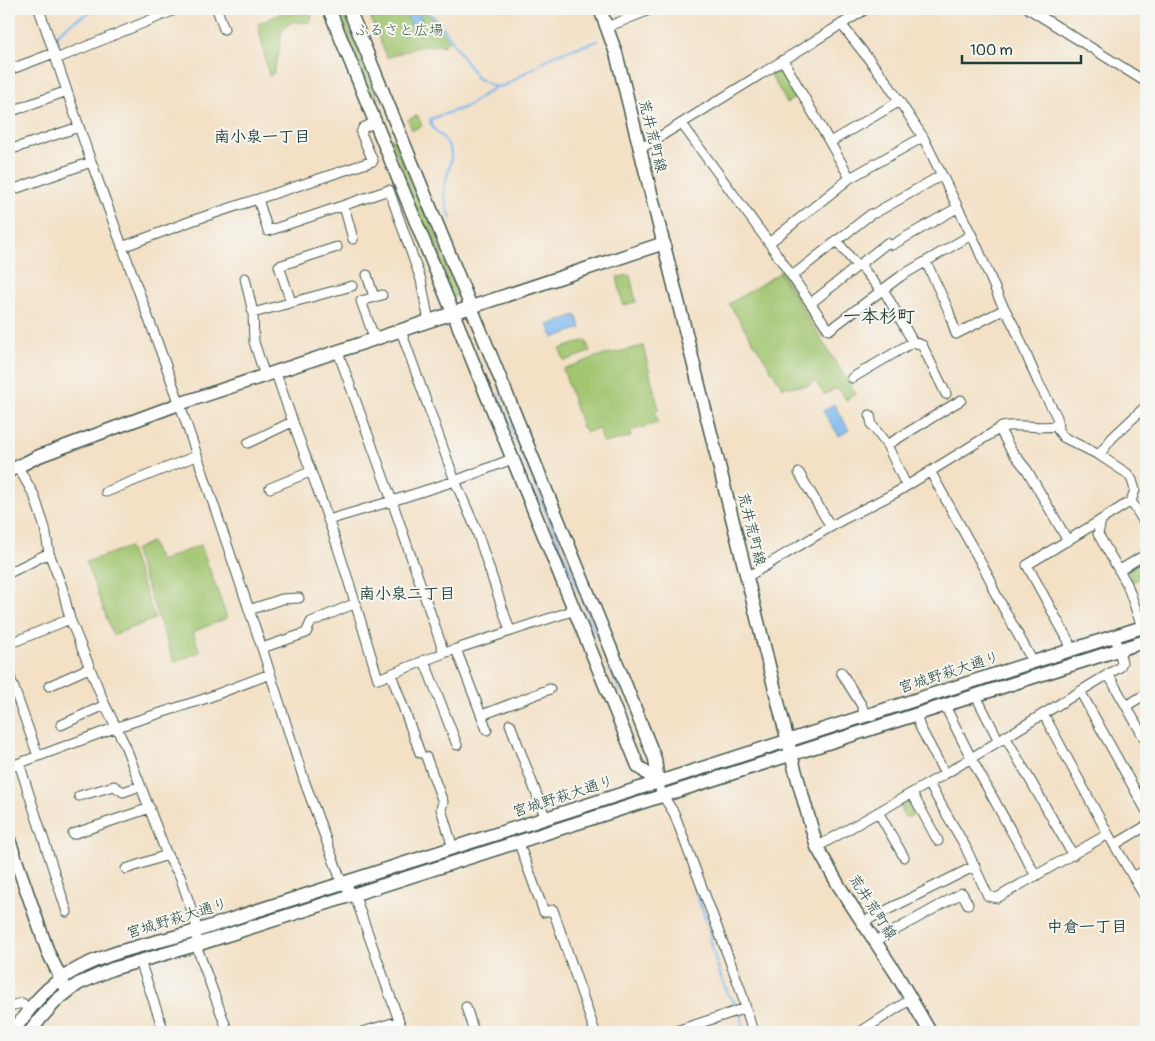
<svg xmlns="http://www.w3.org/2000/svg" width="1155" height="1041" viewBox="0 0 1155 1041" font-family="Pangolin,'Klee One',sans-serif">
	<rect width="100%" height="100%" fill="#f6f6f2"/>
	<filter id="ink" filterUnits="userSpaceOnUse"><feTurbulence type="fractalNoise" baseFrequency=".02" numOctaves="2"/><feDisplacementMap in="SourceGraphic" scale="10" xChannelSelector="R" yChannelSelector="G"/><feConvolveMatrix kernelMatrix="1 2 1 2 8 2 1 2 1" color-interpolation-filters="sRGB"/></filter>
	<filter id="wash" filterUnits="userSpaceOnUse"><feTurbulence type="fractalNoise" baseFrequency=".0096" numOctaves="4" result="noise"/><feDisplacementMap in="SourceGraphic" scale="20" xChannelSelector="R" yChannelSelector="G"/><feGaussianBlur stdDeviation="1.12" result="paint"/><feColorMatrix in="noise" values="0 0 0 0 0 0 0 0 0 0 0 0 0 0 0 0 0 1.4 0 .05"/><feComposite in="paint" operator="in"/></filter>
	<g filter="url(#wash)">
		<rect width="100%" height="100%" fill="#f3e0c5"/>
		<path fill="#a1c56f" stroke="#608152" d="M302,9H309L312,16L310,22C296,25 296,15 282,31L278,56L273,74L269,76L258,24L289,10Z
			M334,9H343L351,33L379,102L373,105Z
			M367,9H422L438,24L449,41L445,45L416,47L387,58Z
			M783,68L799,95L787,103L770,74Z
			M418,116L422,126L412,130L408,120L413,117Z
			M397,137L432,223L443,259L458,295L451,298C430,245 411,192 391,139Z
			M783,268L827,334L823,337L779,271Z
			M779,273L856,394L846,400L841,391L834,389L825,395L815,381L807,386L782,387L729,304Z
			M630,275L636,302L623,305L617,277Z
			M586,340L590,352L564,361L560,349Z
			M643,346L659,410L655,412L658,423L630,431L631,437L603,443L599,429L587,432L582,427L563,369L596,357Z
			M151,542L160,561L201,545L227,618L193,632L200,652L174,662L134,550Z
			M129,547L155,619L113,635L86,562Z
			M1146,559V575L1133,582L1127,571Z
			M901 810a7 7 0 1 1 14 0a7 7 0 1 1-14 0Z"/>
		<path fill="#7db7ee" stroke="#4e7a91" d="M402,9H418C421,15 424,27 418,32L415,30Z
			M576,315L581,328L553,338L548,325Z
			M834,404L849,430L839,436L823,411Z"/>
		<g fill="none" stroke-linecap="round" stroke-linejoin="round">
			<path stroke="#7db7ee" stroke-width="2.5" d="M426,9L442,26L477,78L495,87
				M58,51L55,38C64,25 84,15 98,9
				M451,218C447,207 443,197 445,184C447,174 452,165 451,154C449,135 431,134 430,119L466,107L495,87L504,86L554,55L598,41
				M498,395L620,692
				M688,870L708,925L713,952L721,977L728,994L736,1004L740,1014L745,1032"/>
		</g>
	</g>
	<g filter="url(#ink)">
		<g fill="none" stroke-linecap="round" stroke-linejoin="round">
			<defs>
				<path id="street" d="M39,9L88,153L177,396L262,648L304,780L342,883L354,894L403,1032
					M217,9L224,29
					M1029,9L1146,82
					M841,24L886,81L923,137L976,244L999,298L1015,328L1038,382L1057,417L1058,430L1063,437L1099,455L1128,474L1132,480L1135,490L1131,501L1101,520L1098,534L1127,584L1142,627
					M607,27L652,9
					M56,59L177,9
					M783,60L850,178
					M9,70L54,53
					M9,112L67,91
					M682,124L769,243L829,330L901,276L971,235
					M830,142L900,101
					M640,149L866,9
					M9,150L79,127
					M9,191L91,162
					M258,199L268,231L389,190L421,280L429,322
					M344,206L353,239
					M836,240L858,267
					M769,243L850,178L923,137
					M892,245L957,208
					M122,247L194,220L373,161L361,133L363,128L375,122
					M926,262L948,309L956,334L1005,309
					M860,265L881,291
					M367,275L374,297
					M792,276L871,214L875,213L942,175
					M245,278L253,313L254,342L265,376
					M883,289L913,342L922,345L946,394
					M291,302L279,266L337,247
					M811,303L887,243
					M253,313L352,286
					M401,331L455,481L476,529L510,631
					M375,340L361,301L382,295
					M338,352L392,501L455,481L512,459
					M276,373C292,422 311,470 328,519C347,572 362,626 378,679L444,653L575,610
					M852,378L913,342
					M870,415L872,425L887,445L906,485
					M999,428L1011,450L1027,470L1068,541
					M248,443L292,422
					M887,445L961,400
					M1099,455L1112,438L1146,406
					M18,467L34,495L45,528L49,553L62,587L70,619L105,705L125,745L167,855L180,876L195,920L197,931L196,945L228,1032
					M930,471L991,581L993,589L1033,662
					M799,473L831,527
					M270,488L310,472
					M106,492L196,456
					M1131,501L1146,525
					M328,520L392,501L444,653
					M1120,570L1146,554
					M9,573L49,553
					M747,577L842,520L897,492L1002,427C1018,423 1038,429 1057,426
					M249,610L282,599L299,598
					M9,635V636
					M16,641L70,619
					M262,648L306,633L311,622L356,603
					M456,649L487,730
					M1071,650L1068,640L1027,565L1101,520
					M424,660L457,745
					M841,672L862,706L865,716
					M9,674L38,756
					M391,674L420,753
					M1108,674L1146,741
					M49,686L89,668
					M1080,691L1146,810
					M976,696L999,741
					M945,706L971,758L1036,876
					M1126,706L1146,694
					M482,715L550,689
					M916,715L920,727L945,774
					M1044,715L1108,834L1146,899
					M510,724L546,819
					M61,725L105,705
					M1005,736L1073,855
					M426,757L443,802L441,809L453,848
					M19,763L67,912
					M9,767L117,727L204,699L270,674
					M658,783L663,796L674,813L740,988L753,1032
					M929,784L965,846L988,896L997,898L1108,834
					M912,793L938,841
					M79,796L114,786L123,792L140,786
					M878,812L904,857
					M73,834L150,808
					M518,841L544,912L553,910L595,1032
					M1114,845L1146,826
					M817,847L945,774L1120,667L1122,662L1115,636
					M126,869L167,855
					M1133,877L1146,870
					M863,922L975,866
					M876,941L962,893L968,904
					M140,961L164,1032
					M9,1006L22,1003L29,1009
					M466,1007L474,1032
					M362,1032L399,1021
					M673,1032L746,1008
					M860,1032L911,999"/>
				<path id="secondary" d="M329,9L638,766L658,783
					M349,9L620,671L655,759L658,783
					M600,9L616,53L794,766L817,847L839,886L897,975L930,1032
					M9,471L39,456L179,404L664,243
					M9,840L48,952L64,985
					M13,1032C26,1013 41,992 61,979C98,952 153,944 196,931C219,924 242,915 265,908L1146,626
					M30,1032L40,1019L57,1000L78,984L112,969L196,945L1146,641"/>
			</defs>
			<use href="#street" stroke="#3f554a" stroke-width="11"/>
			<use href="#secondary" stroke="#3f554a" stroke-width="15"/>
			<use href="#street" stroke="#fff" stroke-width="9"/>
			<use href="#secondary" stroke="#fff" stroke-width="12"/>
		</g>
	</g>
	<g text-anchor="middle" stroke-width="4" stroke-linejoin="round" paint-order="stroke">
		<g font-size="15" fill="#405f43" stroke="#f6f6f2">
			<text x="399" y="35">ふるさと広場</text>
		</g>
		<g font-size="15" fill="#1f3d34" stroke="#f6f6f2">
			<text transform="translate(653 136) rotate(76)" y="5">荒井荒町線</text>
			<text transform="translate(752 529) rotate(76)" y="5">荒井荒町線</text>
			<text transform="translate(949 672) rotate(-18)" y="5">宮城野萩大通り</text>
			<text transform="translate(563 796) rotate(-18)" y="5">宮城野萩大通り</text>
			<text transform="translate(873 907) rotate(57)" y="5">荒井荒町線</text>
			<text transform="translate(177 918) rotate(-17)" y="5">宮城野萩大通り</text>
		</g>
		<g font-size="16" font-weight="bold" fill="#1f3d34" stroke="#f6f6f2">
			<text x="262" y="142">南小泉一丁目</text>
			<text x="407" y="599">南小泉二丁目</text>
			<text x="1087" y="932">中倉一丁目</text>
		</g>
		<g font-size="18" font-weight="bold" fill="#1f3d34" stroke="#f6f6f2">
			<text x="879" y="322">一本杉町</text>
		</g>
	</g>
	<rect width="1155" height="1041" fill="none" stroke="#f6f6f2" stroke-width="30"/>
	<path d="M962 55v8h119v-8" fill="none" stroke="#1f3d34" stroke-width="2.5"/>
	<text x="970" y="55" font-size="15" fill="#1f3d34" stroke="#f6f6f2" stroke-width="4" paint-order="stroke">100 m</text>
</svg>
